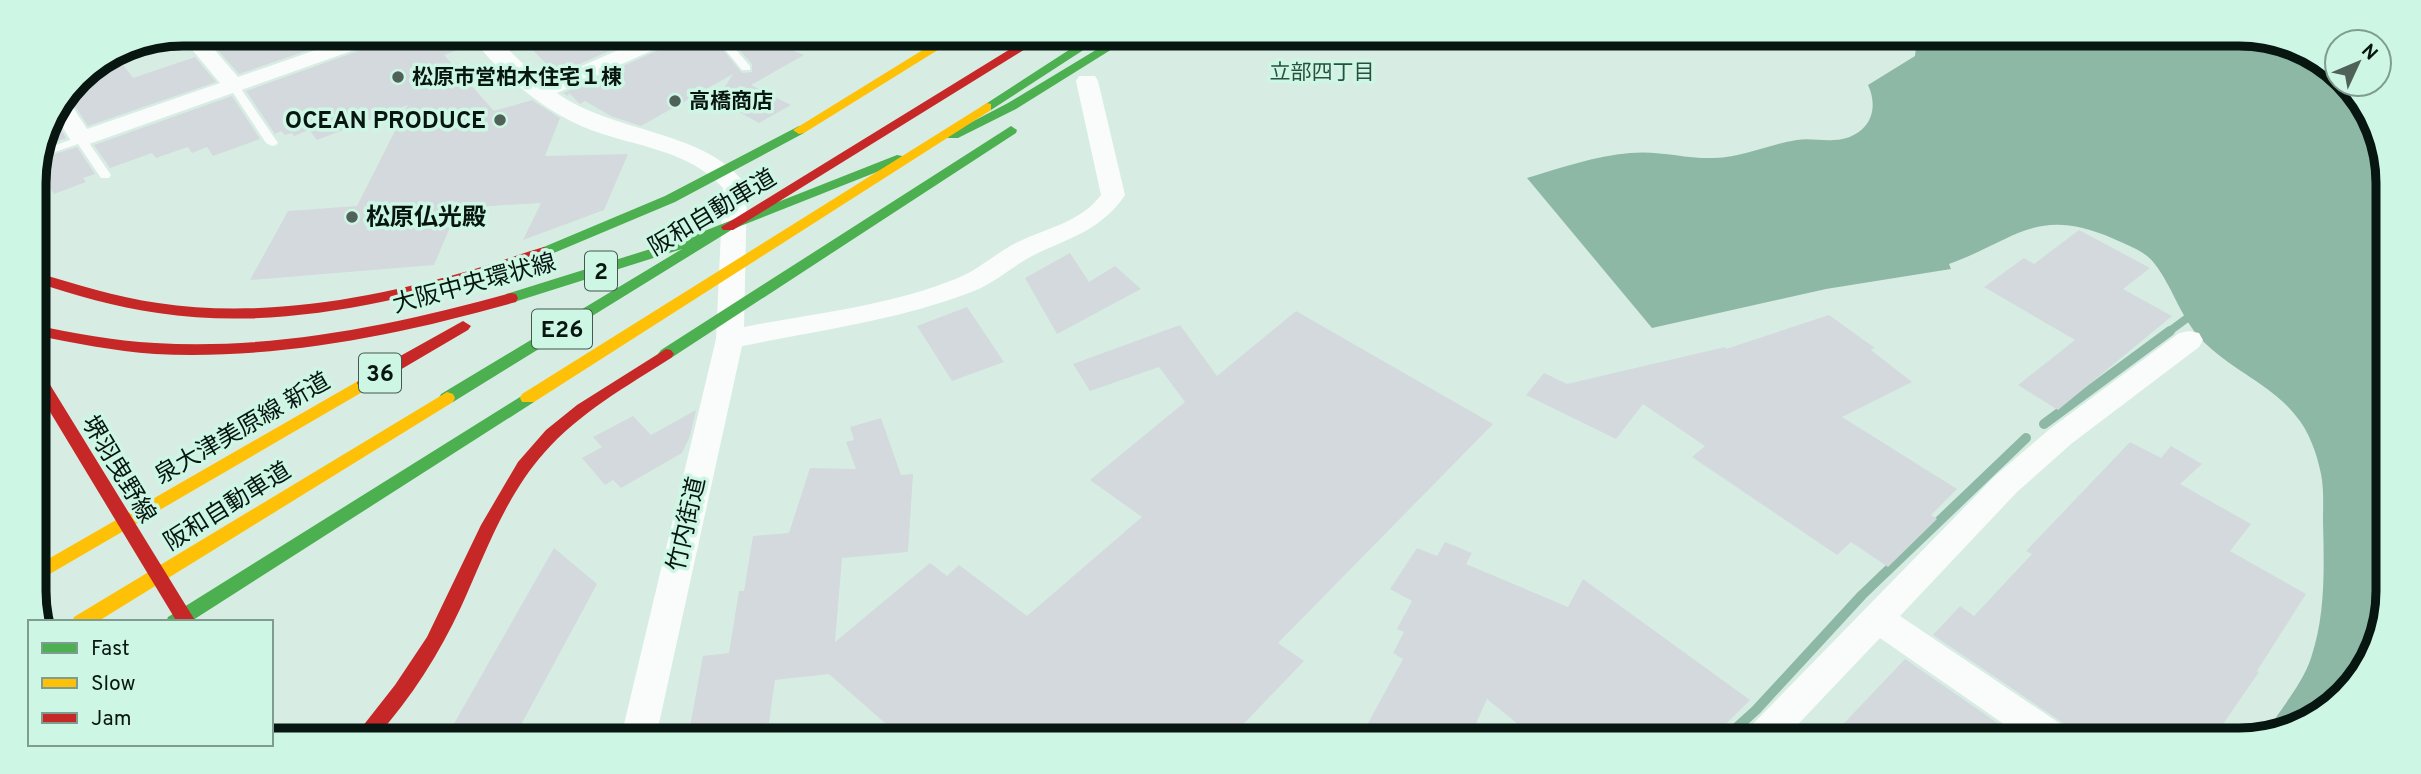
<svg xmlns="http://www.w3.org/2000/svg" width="2421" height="774" viewBox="0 0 2421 774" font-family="Overpass,'Noto Sans JP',sans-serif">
	<rect width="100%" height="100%" fill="#d7ede3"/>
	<path fill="#8eb8a6" d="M1901,38H2278L2337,75V84H2351L2385,153L2383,631L2330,710L2264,735C2279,711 2302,685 2311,658C2326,613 2324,567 2323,521C2323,506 2324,489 2321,474C2317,454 2309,431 2296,416C2271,384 2229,369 2201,339C2180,317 2173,287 2154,263C2145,251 2127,245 2114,239C2036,205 2016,240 1949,264L1951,269L1826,289L1652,328L1527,178C1560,168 1595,156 1630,153C1659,150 1686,159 1714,158C1744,157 1769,144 1797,140C1809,138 1822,141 1834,140C1866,138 1881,113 1868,85L1915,56L1916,47Z"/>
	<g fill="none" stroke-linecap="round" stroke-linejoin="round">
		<path stroke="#8eb8a6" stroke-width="8" d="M2167,333L2186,319"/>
		<path stroke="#8eb8a6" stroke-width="10" d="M2044,424L2170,331
			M1724,739L1756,710L1862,595L2026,438"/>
	</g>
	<path fill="#d3d9dc" d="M220,33H251L355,34L239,74L217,49L229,45Z
		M394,34H467L474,44L444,55L494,111L532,100L560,118L545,156L628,154L604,210L523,240L541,203L458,208L434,265L250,280L288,211L357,206L408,105L317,140L309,130L294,136L292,133L285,135L281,131L275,134L246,91L389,40Z
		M516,34H648L552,76L547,72L553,70Z
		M685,34L711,35L742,73L752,72V64L726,35H821L790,49L804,55L751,85L791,105L759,123L721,102L712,107L733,74L641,126L611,116L585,101L580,104L569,93L568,96L563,93L681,40Z
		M114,52L133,78L195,57L216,82L88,126L69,97L65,95L77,77Z
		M232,96L260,139L213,156L207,147L192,153L188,147L156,158L152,153L110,168L94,145Z
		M52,115L66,138L39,148L45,125Z
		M77,147L95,174L83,178L86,182L54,194L36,166V160Z
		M2079,230L2150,268L2123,289L2172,316L2058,410L2018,385L2075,340L1984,287L2024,258L2034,264Z
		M1070,253L1089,282L1115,266L1141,289L1057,334L1025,278Z
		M967,307L1004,362L952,381L917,326Z
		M1296,311L1493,424L1278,643L1304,661L1230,738L901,737L829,674L775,680L769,723L737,726L735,737H688L703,656L729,653L739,591H744L753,536L789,533L810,468L856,469L846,442L854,440L850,427L881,418L901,475L913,474L908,552L842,558L835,642L930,563L947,576L959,565L1027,616L1142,517L1090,480L1185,402L1159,367L1090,391L1073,364L1180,325L1217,376Z
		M1829,315L1875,348L1871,350L1912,382L1842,417L1957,489L1931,515L1937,519L1888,567L1851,542L1837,555L1692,457L1705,446L1643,404L1616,439L1526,395L1544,373L1567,384L1725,347L1726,349Z
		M696,410L690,436L682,453L621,488L613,480L605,485L582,458L602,447L593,437L633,416L651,435Z
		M2130,442L2161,458L2171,446L2202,464L2180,484L2251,524L2230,551L2306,594L2257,671L2259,672L2212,740H2077L2069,727L1933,635L1960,606L1974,616L2032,554L2026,551Z
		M1445,542L1472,553L1466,564L1568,607L1583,579L1750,700L1711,739H1536L1487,699L1469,739L1360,738L1403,659L1393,653L1404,632L1397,629L1412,601L1390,589L1417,548L1437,556Z
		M554,548L597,584L515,736H447Z
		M1905,659L2022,740H1950L1937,730L1928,740L1829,739Z"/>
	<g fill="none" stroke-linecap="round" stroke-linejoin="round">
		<path stroke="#cdd4d0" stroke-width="3.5" stroke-dasharray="2.5 4.5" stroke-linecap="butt" d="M1676,37L1708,45"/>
		<path fill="#f9fcfb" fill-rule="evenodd" d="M713,35H723L750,66V70H742Z
			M233,82L237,83L278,143L276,145L272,146L266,143L228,85Z
			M81,136L85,137L111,175L109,178H101L78,144L37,158L39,151Z"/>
		<path fill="#f9fcfb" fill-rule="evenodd" d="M200,33L238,77L362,34H391L388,38L89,144H73L53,112L63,97L67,98L87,129L220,83L179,34Z
			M470,34H492L543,83L655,34H683L680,38L557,93C614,134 709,130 747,187L744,327C815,313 890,306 958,278C980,269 997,252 1018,242C1047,228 1081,222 1101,195L1076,81L1079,76H1095L1098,81L1125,195C1103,228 1073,237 1038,253C1016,263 998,281 974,291C900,320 820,330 742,346L656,737H621L716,339L723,188C689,150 637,147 591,130C548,114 496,73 470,34Z
			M2189,331L2199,333L2203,340L2199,347L2071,444L2017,492L1900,616L2068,729L2074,740H2027L1880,638L1784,739H1744L1749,728L1995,476L2051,428L2179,333Z"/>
		<path fill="#4caf50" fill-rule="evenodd" d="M1092,35L1105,36L991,110L987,111L981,107Z
			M1119,36H1133L1016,109L958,138H948L947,135L1008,103Z
			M799,126L804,127V133L675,202L549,255L544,257L537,252L539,249L665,196Z
			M1011,126L1017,130L1016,133L671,358H661L658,354L661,350Z
			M897,155L902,156V162L733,229L453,402L447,404L439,398L441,394L682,249L511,303L506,302L504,298L506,294L689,237Z
			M528,392L536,398L534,402L190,622H166L168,617Z"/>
		<path fill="#ffc107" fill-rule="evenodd" d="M947,35H962L804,133L799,134L793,130Z
			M987,103L991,104V110L534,402H522L520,398L522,394Z
			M365,377L373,383L371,387L36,582V566Z
			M447,392L453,394L455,398L453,402L97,622H72L74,617Z"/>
		<path fill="#c62828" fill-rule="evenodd" d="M1033,35H1048L733,230H723L721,227Z
			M544,247L551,252L549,255C425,296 289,333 158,313C115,307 75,295 34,282V272C76,284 115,297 158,303C263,319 377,298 478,268C500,262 522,253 544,247Z
			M511,293L516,294L518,298L516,302C399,335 278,360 155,354C114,351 74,343 34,335V325C74,333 114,341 155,343C276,350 395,325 511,293Z
			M463,321L471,326L468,330L371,387H359L357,383L359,379Z
			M666,349L671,350L674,354L671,358C627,386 579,413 544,453C505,497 485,554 461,607C439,654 412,697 377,736H355L395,685L427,637L481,525L518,462L546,430L577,405Z
			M35,368L41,370L196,622H177L35,387Z"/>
	</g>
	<g fill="#50615a" stroke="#cef6e4" stroke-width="2.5">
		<circle cx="398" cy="77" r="7"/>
		<circle cx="675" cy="101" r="7"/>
		<circle cx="500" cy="120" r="7"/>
		<circle cx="352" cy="217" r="7"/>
	</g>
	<g text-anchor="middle" stroke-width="7" stroke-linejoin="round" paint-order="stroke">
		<g font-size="21" fill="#2a4e40" stroke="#cef6e4">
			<text x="1322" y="79">立部四丁目</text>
		</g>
		<g font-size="21" font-weight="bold" fill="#071610" stroke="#cef6e4" text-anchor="start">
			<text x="412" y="84">松原市営柏木住宅１棟</text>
			<text x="689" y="108">高橋商店</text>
		</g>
		<g fill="#cef6e4" stroke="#435950" stroke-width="2">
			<rect x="585" y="251.5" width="32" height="39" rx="5"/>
			<rect x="532" y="309.5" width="60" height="39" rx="5"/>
			<rect x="359" y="353.5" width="42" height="39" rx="5"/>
		</g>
		<g font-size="23" font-weight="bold" fill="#071610">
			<text x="601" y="279">2</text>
			<text x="562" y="337">E26</text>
			<text x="380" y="381">36</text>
		</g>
		<g font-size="24" font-weight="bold" fill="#071610" stroke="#cef6e4" text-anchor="end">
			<text x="486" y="128">OCEAN PRODUCE</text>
			<text x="366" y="225" text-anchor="start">松原仏光殿</text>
		</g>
		<g font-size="24" fill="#071610" stroke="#cef6e4">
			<text transform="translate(712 212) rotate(-31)" y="8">阪和自動車道</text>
			<text transform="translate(474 283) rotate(-15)" y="8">大阪中央環状線</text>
			<text transform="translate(242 428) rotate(-30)" y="8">泉大津美原線 新道</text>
			<text transform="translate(119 469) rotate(59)" y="8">堺羽曳野線</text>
			<text transform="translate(227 506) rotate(-32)" y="8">阪和自動車道</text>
			<text transform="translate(686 524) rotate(-77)" y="8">竹内街道</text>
		</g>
	</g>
	<path d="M0 0H2421V774H0ZM183 46H2239A137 137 0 0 1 2376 183V591A137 137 0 0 1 2239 728H183A137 137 0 0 1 46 591V183A137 137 0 0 1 183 46Z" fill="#cef6e4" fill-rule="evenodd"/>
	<path fill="none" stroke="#071610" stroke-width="9" d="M183 46H2239A137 137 0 0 1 2376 183V591A137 137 0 0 1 2239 728H183A137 137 0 0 1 46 591V183A137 137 0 0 1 183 46Z"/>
	<rect x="28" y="620" width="245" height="126" fill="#cef6e4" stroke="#7e9c8f" stroke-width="2"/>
	<rect x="42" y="643" width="35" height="10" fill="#4caf50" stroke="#7e9c8f" stroke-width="2"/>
	<text x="91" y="655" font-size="21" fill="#071610">Fast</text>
	<rect x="42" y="678" width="35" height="10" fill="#ffc107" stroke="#7e9c8f" stroke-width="2"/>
	<text x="91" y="690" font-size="21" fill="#071610">Slow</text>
	<rect x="42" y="713" width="35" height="10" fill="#c62828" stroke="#7e9c8f" stroke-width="2"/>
	<text x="91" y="725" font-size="21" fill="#071610">Jam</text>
	<g transform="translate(2358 63) rotate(46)"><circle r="33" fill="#cef6e4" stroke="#7e9c8f" stroke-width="2"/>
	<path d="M0-5L12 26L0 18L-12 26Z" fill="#50615a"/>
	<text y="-10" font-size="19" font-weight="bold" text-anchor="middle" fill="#071610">N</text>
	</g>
</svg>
